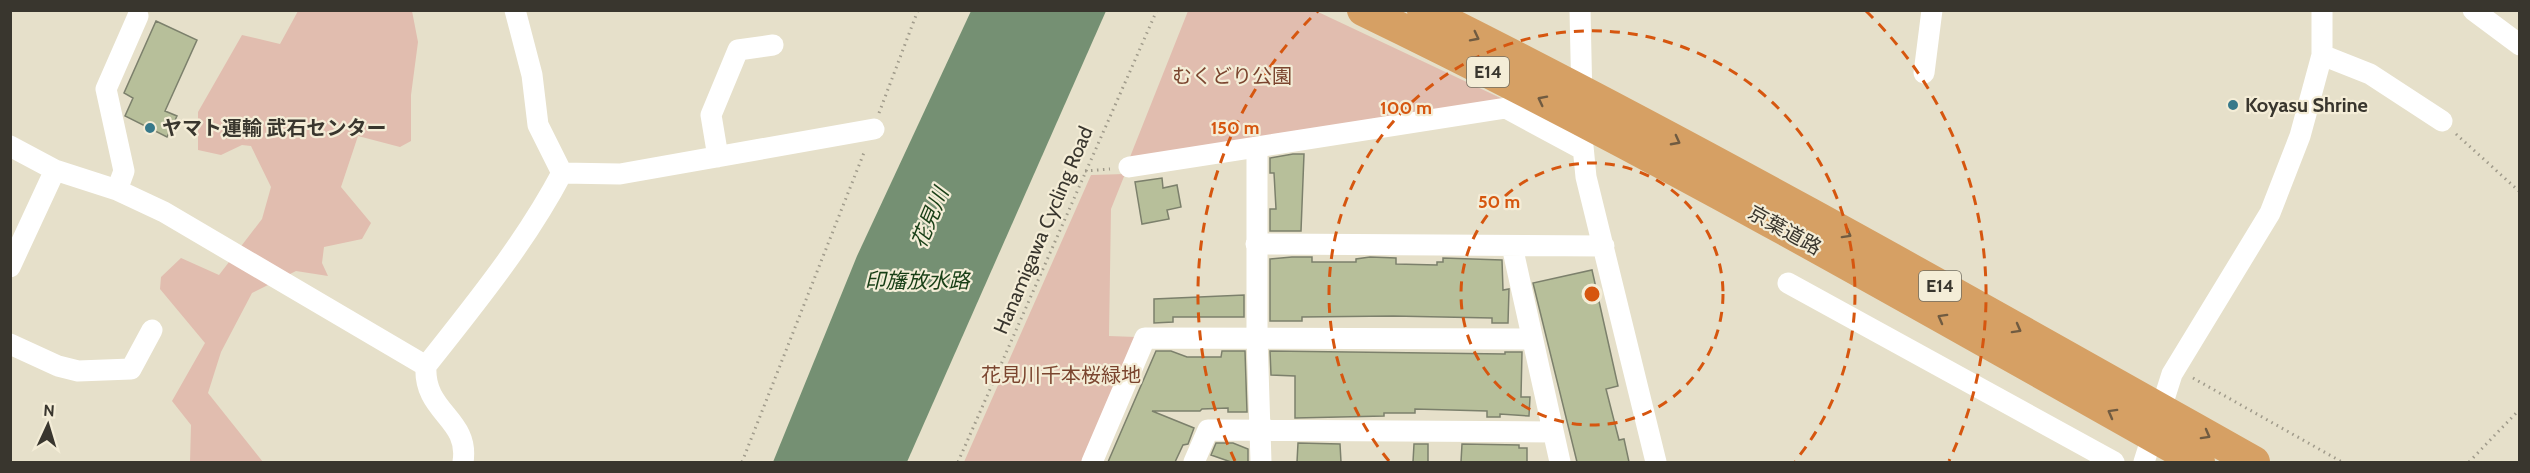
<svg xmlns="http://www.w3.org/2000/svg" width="2530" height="473" viewBox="0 0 2530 473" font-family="Cabin,'Noto Sans JP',sans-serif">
	<rect width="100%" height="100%" fill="#e6e0ca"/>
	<path fill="#e1bdaf" d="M298,11H412L418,42L411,95V141L400,147L358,136L341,187L371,223L362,239L324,247L322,263L328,276L296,271L252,293L221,352L208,393L263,462H190L191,425L172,401L205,343L160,289L161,277L181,258L219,275L262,219L271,187L251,146L242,145L221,155L198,150V112L242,35L280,44Z
		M1188,11H1316L1507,101L1130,157Z
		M1125,174L1111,209L1109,336L1136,337L1081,462H964L1091,175Z"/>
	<path fill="#759073" d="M971,11H1106L907,462H773L857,256Z"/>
	<path fill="#b7bf9a" stroke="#7c806c" stroke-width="1.5" d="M156,21L197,40L165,111L177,116L167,137L125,116L133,98L124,93Z
		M1293,154H1304L1301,231H1270V209H1276L1274,173H1270V158Z
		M1162,178L1163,188L1177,185L1181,207L1167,210L1169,219L1142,224L1135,182Z
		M1292,257H1312V262H1356V259L1370,257L1396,258V264L1437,265V262H1443V258L1502,260L1503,290L1509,289L1508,323H1492V318L1393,316L1302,317V321H1270V259Z
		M1592,270L1618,386L1606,389L1619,440L1624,439L1629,462H1577L1533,283Z
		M1244,295V317H1173V322L1154,323V299Z
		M1156,351H1171L1187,357H1221L1222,351H1245L1247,412H1228V408L1202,409L1200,411H1152L1194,428L1188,444L1183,445L1175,462H1108Z
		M1270,351L1505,354V352H1522L1521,397H1530L1529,416L1500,414V417H1487V411L1415,409V413H1384V416L1295,418V376L1271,375Z
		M1216,443H1233L1248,449V462H1231L1211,455Z
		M1298,443L1340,444L1341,462H1297Z
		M1414,444H1428V462H1413Z
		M1462,444L1519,445V448H1527V462H1461Z"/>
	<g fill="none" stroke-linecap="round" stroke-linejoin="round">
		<path stroke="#a09b8b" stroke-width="3" stroke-dasharray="1.5 4.5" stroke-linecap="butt" d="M879,113L918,10
			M2456,134L2520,192
			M1085,171L1110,169
			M2193,378L2342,462
			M742,462L865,150
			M958,462L1157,10
			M2469,462L2520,409"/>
		<path stroke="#fff" stroke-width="21" d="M1580,10L1582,102
			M2473,10L2520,45
			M2322,55L2370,74L2442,121
			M1924,73L1932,10
			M1582,136L1586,177L1656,462
			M10,146L55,170L117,190L164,212L426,366
			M1257,147V337L1261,462
			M718,157L711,115L738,50L773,45
			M1129,167L1506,108L1582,149
			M562,173L620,174L874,129
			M117,190L124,171L106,89L138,16
			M1256,244L1604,246
			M1512,246L1560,462
			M10,267L55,170
			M1788,283L2114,462
			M10,344L58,366L78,371L131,369L152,330
			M463,462C470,418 423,413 426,366C475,304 525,243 562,173L538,125L532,75L515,10
			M1092,462L1145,338L1532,339
			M1194,462L1208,430L1553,432
			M2144,462L2172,374L2270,213L2300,136L2322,55V10"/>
		<path stroke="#d6a064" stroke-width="32" d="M1363,10C1649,148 1923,307 2199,462
			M1423,10C1705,151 1979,307 2254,462"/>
	</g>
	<defs><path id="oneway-chevron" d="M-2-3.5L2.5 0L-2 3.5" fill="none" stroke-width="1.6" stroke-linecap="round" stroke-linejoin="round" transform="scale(1.5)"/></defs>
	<g stroke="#705b41">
		<use href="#oneway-chevron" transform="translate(1475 37) rotate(27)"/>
		<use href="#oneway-chevron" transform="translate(1542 100) rotate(-153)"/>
		<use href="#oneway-chevron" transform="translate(1676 141) rotate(28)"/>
		<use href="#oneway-chevron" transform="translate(1847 234) rotate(29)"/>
		<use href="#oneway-chevron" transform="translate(1942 318) rotate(-151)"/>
		<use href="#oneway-chevron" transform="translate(2017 329) rotate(29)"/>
		<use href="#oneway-chevron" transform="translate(2112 413) rotate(-151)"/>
		<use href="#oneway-chevron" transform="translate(2206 435) rotate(29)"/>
	</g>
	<g fill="none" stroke="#d6560f" stroke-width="3" stroke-dasharray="10 8">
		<circle cx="1592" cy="294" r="131"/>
		<path d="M1389 461A263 263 0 1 1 1795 461"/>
		<path d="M1235 461A394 394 0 0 1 1318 11M1866 11A394 394 0 0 1 1949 461"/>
	</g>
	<g fill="#37798a" stroke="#f4edd7" stroke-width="2">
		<circle cx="2233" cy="105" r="6"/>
		<circle cx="150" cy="128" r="6"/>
	</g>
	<g text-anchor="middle" stroke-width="4.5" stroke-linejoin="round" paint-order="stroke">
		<g fill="#f4edd7" stroke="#716d61" stroke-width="1.5">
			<rect x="1467" y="57" width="42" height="30" rx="4.5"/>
			<rect x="1919" y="271" width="42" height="30" rx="4.5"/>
		</g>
		<g font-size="18" font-weight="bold" fill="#39362e">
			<text x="1488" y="78">E14</text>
			<text x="1940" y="292">E14</text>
		</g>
		<g font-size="20" fill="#7b452f" stroke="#f4edd7">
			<text x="1232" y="83">むくどり公園</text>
			<text x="1061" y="382">花見川千本桜緑地</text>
		</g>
		<g font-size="20" font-weight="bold" fill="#39362e" stroke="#f4edd7" text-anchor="start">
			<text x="2245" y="112">Koyasu Shrine</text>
			<text x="162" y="135">ヤマト運輸 武石センター</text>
		</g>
		<g font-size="20" fill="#39362e" stroke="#f4edd7">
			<text transform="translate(1043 230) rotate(-67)" y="7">Hanamigawa Cycling Road</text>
			<text transform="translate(1785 230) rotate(29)" y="7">京葉道路</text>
		</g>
		<g font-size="21" font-style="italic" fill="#173e15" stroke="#f4edd7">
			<text transform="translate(930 218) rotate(-67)" y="7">花見川</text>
			<text x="917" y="288">印旛放水路</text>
		</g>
	</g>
	<circle cx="1592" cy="294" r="9" fill="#d6560f" stroke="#f4edd7" stroke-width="3"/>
	<g font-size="18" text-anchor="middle" font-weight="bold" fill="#d6560f" stroke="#f4edd7" stroke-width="4.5" stroke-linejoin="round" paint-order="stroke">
		<text x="1406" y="114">100 m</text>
		<text x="1235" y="134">150 m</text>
		<text x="1499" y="208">50 m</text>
	</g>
	<rect width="2530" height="473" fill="none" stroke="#39362e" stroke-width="24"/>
	<g transform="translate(48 425) rotate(4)" stroke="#f4edd7" stroke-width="4.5" paint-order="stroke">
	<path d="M0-4.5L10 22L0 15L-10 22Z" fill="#39362e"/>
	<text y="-9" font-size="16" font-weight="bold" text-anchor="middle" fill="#39362e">N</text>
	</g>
</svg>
